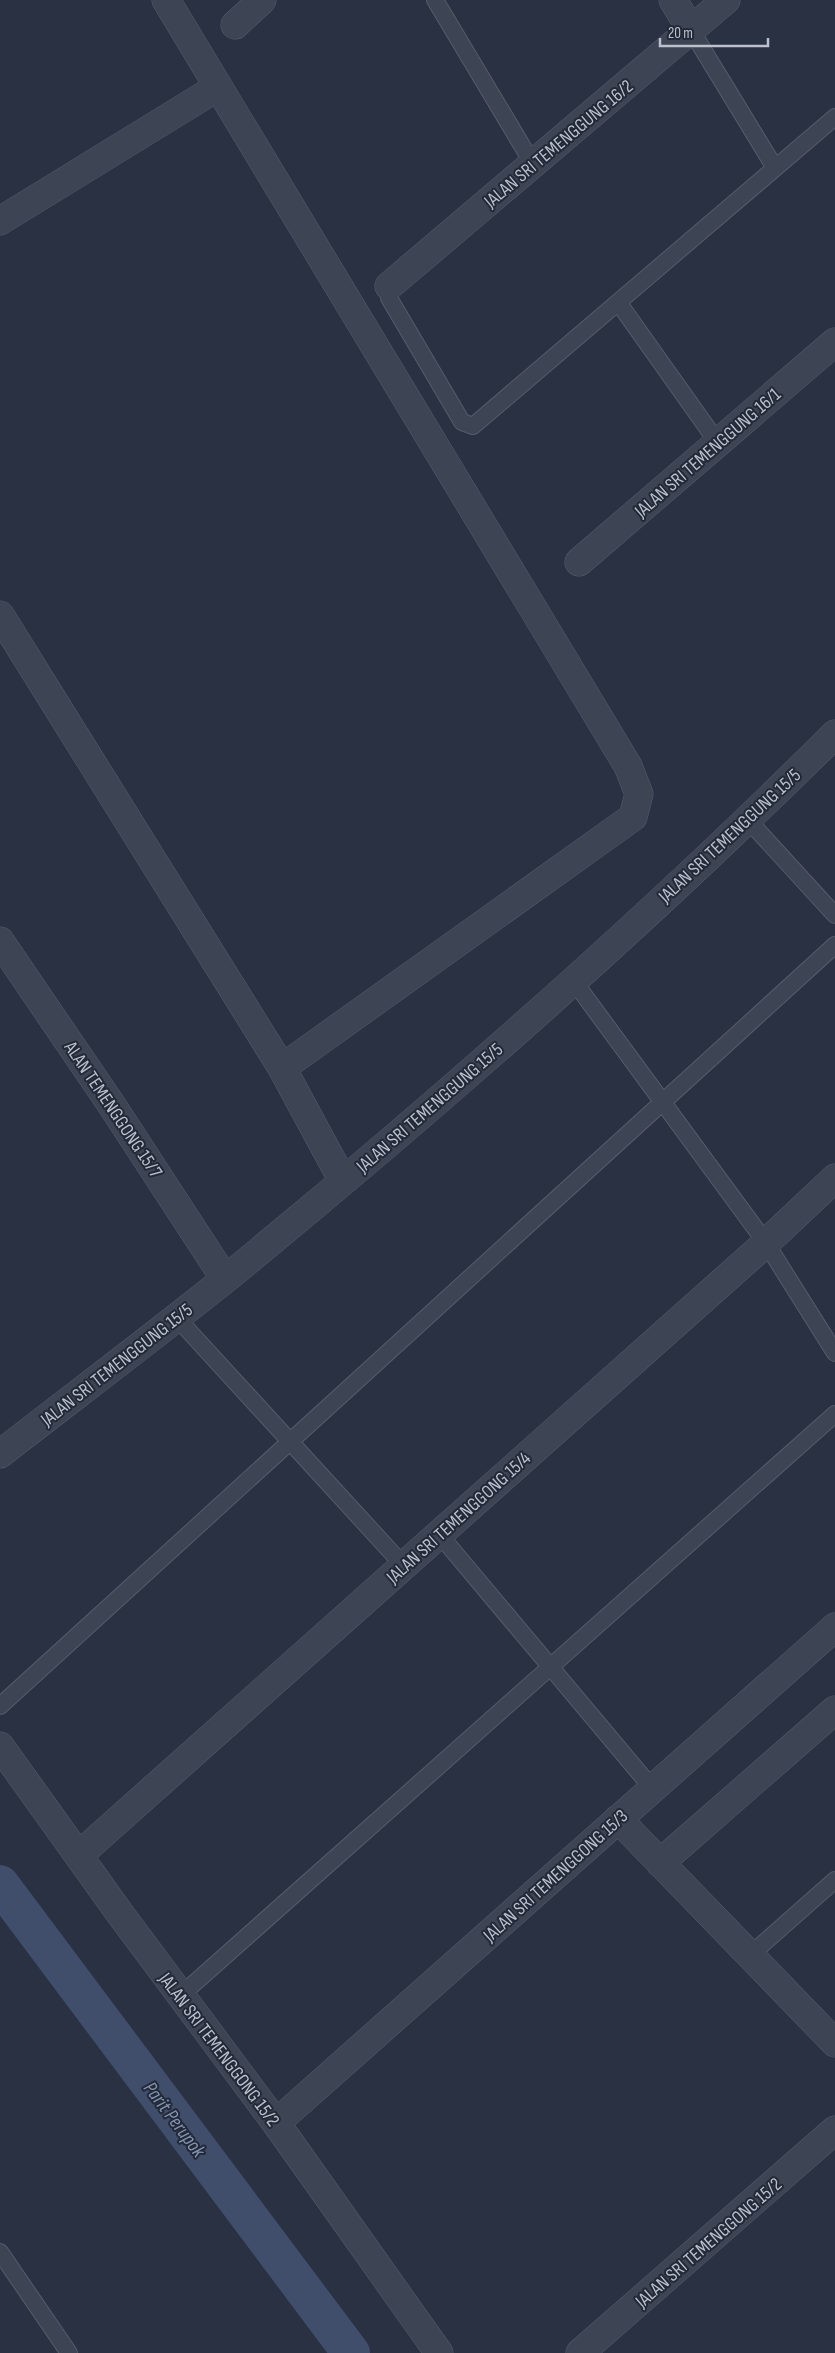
<svg xmlns="http://www.w3.org/2000/svg" width="835" height="2353" viewBox="0 0 835 2353" font-family="'Sofia Sans Condensed',sans-serif">
	<rect width="100%" height="100%" fill="#293143"/>
	<g fill="none" stroke-linecap="round" stroke-linejoin="round">
		<path stroke="#404d6b" stroke-width="38" d="M0,1884L351,2353"/>
		<defs>
			<path id="lane" d="M435,0L533,164
				M691,30L775,168
				M389,286V298L462,422L473,426L835,117
				M618,302L718,443
				M748,820L835,915
				M573,980L766,1243L835,1353
				M176,1317L404,1566
				M439,1534L652,1788
				M0,1706L835,945
				M749,1956L835,1880
				M181,1995L835,1414
				M0,2252L69,2353"/>
			<path id="street" d="M166,0L628,766L639,794L633,817L282,1068
				M673,0L691,30
				M235,25L262,0
				M0,221L218,87
				M389,286L726,0
				M579,562L835,342
				M0,615L282,1068L343,1181
				M0,941L113,1107L225,1279
				M0,1454C76,1395 153,1337 228,1277C438,1105 643,925 835,734
				M0,1746L121,1915L276,2123L439,2353
				M618,1819L835,2043
				M79,1855L766,1243L835,1178
				M660,1863L835,1710
				M276,2123L835,1627
				M580,2353L835,2130"/>
		</defs>
		<use href="#lane" stroke="#565c6a" stroke-width="18"/>
		<use href="#street" stroke="#565c6a" stroke-width="29"/>
		<use href="#lane" stroke="#3d4453" stroke-width="16"/>
		<use href="#street" stroke="#3d4453" stroke-width="28"/>
	</g>
	<g text-anchor="middle" stroke-width="4" stroke-linejoin="round" paint-order="stroke">
		<g font-size="19" fill="#bbc0cc" stroke="#222938">
			<text transform="translate(558 143) rotate(-40)" y="7">JALAN SRI TEMENGGUNG 16/2</text>
			<text transform="translate(707 452) rotate(-41)" y="7">JALAN SRI TEMENGGUNG 16/1</text>
			<text transform="translate(729 835) rotate(-43)" y="7">JALAN SRI TEMENGGUNG 15/5</text>
			<text transform="translate(429 1107) rotate(-41)" y="7">JALAN SRI TEMENGGUNG 15/5</text>
			<text transform="translate(114 1109) rotate(56)" y="7">ALAN TEMENGGONG 15/7</text>
			<text transform="translate(116 1364) rotate(-38)" y="7">JALAN SRI TEMENGGUNG 15/5</text>
			<text transform="translate(458 1517) rotate(-42)" y="7">JALAN SRI TEMENGGONG 15/4</text>
			<text transform="translate(555 1875) rotate(-42)" y="7">JALAN SRI TEMENGGONG 15/3</text>
			<text transform="translate(220 2049) rotate(53)" y="7">JALAN SRI TEMENGGONG 15/2</text>
			<text transform="translate(708 2242) rotate(-41)" y="7">JALAN SRI TEMENGGONG 15/2</text>
		</g>
		<g font-size="20" font-style="italic" fill="#8493b2" stroke="#222938">
			<text transform="translate(175 2119) rotate(53)" y="7">Parit Perupok</text>
		</g>
	</g>
	<path d="M660 38v8h108v-8" fill="none" stroke="#bbc0cc" stroke-width="2.5"/>
	<text x="668" y="38" font-size="15" fill="#bbc0cc" stroke="#222938" stroke-width="4" paint-order="stroke">20 m</text>
</svg>
